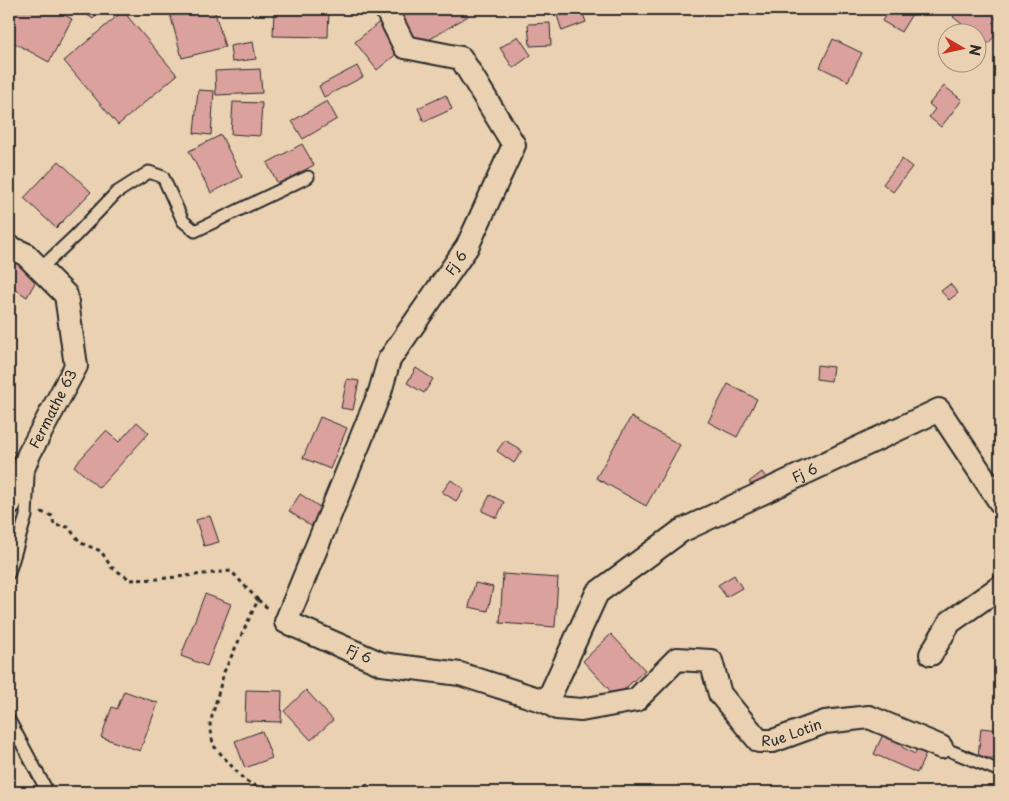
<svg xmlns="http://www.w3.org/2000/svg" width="1009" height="801" viewBox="0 0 1009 801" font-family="'Playpen Sans',sans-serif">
	<rect width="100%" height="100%" fill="#e9d1b2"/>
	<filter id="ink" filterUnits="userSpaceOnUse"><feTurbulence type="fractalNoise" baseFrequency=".02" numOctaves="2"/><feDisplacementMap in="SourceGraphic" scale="10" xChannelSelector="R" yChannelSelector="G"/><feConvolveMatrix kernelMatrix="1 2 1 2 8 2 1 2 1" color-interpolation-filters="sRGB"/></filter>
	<g filter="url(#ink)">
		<path fill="#dba19d" stroke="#2b2b2b" d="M9,9H53L72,19L49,62L9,40Z
			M79,9H101L93,19Z
			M174,9H214L225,47L182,58L169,10Z
			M274,9H329L328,37L273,36Z
			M388,9H463L468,16L414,49Z
			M555,9H581L586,22L562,31Z
			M701,9H711V12L700,11Z
			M889,9H915L901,32L882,21Z
			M961,9H986L1000,22V30L976,57V32H955L962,24L953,17Z
			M123,11L177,75L118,125L64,61Z
			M383,19L405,47L377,70L355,42Z
			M550,23L551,45L530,46L528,24Z
			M518,36L531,55L513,68L500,48Z
			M833,39L862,53L848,81L820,67Z
			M253,42L256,59L232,62L230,46Z
			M357,66L363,77L324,97L319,86Z
			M260,69L262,93L216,95L215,71Z
			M944,86L962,100L941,127L929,117L935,109L929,104Z
			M198,90L214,91L211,135L194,133Z
			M446,95L452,109L424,122L418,108Z
			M327,101L337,119L303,139L292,121Z
			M233,102L262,103L260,136L231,134Z
			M221,135L242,177L211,193L189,151Z
			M302,144L314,165L278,184L267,163Z
			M902,159L912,167L893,192L883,184Z
			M59,161L91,192L56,228L24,198Z
			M9,254L39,275L27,297L9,285Z
			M950,284L958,293L949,300L941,291Z
			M817,365L833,367L831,381L816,379Z
			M416,368L433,379L424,393L407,383Z
			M347,379L359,381L353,410L341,408Z
			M728,384L757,399L737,437L708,422Z
			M320,417L347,428L330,469L303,458Z
			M631,417L680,445L646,506L596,478Z
			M137,422L149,433L99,488L74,466L106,431L119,442Z
			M505,440L522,451L514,463L497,451Z
			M9,450L15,452L9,469Z
			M762,472L769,482L756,491L749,482Z
			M451,480L464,489L456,501L442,492Z
			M300,494L323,509L311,526L289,511Z
			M490,495L504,502L497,518L482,511Z
			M210,516L219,542L204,546L196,520Z
			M503,574L558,578L555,627L500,623Z
			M734,575L742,588L726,597L718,585Z
			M475,583L493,587L488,611L469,607Z
			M205,594L231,604L207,666L181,656Z
			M611,634L645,670L616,697L583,661Z
			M246,690L282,691L281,722L245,721Z
			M306,690L333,720L311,740L284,711Z
			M124,691L158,703L140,751L101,737L112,707L117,709Z
			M981,728L1000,730V759L978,757Z
			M262,731L272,758L245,768L235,741Z
			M884,732L904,741L902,747L915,754L917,747L927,752L917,773L874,754Z
			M1000,787V792H991Z"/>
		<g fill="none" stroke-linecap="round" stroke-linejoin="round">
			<defs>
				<path id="lane" d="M40,269L75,236L116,193L149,172L163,177L183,221L195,231L308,177
					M9,573L26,516L28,475
					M9,720L45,787V792
					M941,747L1000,771"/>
				<g id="street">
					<path id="s1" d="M387,9V11L405,47L461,58L514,145L467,247L389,360L380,392L286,622L382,664L460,674L547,702L557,708L581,710L636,700L677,659L711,661L720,694L759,741H773L825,722L869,717L941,747"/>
					<path d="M9,247L25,254L66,295L76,366L29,454L9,505"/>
					<path d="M931,654L950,622L1000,587"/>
					<path id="s2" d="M547,702L597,593L681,531L939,410L1000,502"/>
				</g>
			</defs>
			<use href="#lane" stroke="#2b2b2b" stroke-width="15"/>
			<use href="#street" stroke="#2b2b2b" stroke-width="26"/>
			<path stroke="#2b2b2b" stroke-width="3" stroke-dasharray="4 4" stroke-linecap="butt" d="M41,512L52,516L54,525L68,527L81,543L101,551L111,567L131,580L158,579L231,571L258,600L224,672L210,724L213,745L245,781L271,792
				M258,600L269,609
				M341,792L369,785"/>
			<use href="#lane" stroke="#e9d1b2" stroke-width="11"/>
			<use href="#street" stroke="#e9d1b2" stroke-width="22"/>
		</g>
	</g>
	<g text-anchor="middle" stroke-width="4" stroke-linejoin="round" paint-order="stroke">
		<g font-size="14" fill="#2b2b2b" stroke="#e9d1b2">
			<text transform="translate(456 263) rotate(-55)" y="5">Fj 6</text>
			<text transform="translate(53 409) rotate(-63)" y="5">Fermathe 63</text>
			<text dy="5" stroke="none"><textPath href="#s2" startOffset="361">Fj 6</textPath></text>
			<text dy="5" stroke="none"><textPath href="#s1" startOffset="812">Fj 6</textPath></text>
			<text dy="5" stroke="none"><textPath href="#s1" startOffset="1320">Rue Lotin</textPath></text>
		</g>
	</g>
	<rect width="1009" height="801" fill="none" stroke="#e9d1b2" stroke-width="30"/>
	<rect x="15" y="15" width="979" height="771" fill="none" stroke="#2b2b2b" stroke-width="2" filter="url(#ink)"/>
	<g transform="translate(962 48) rotate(99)"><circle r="24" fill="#e9d1b2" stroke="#9d8f7c"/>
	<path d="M0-4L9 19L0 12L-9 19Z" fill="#c8321e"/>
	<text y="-8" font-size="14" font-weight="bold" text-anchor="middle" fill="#2b2b2b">N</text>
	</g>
</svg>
